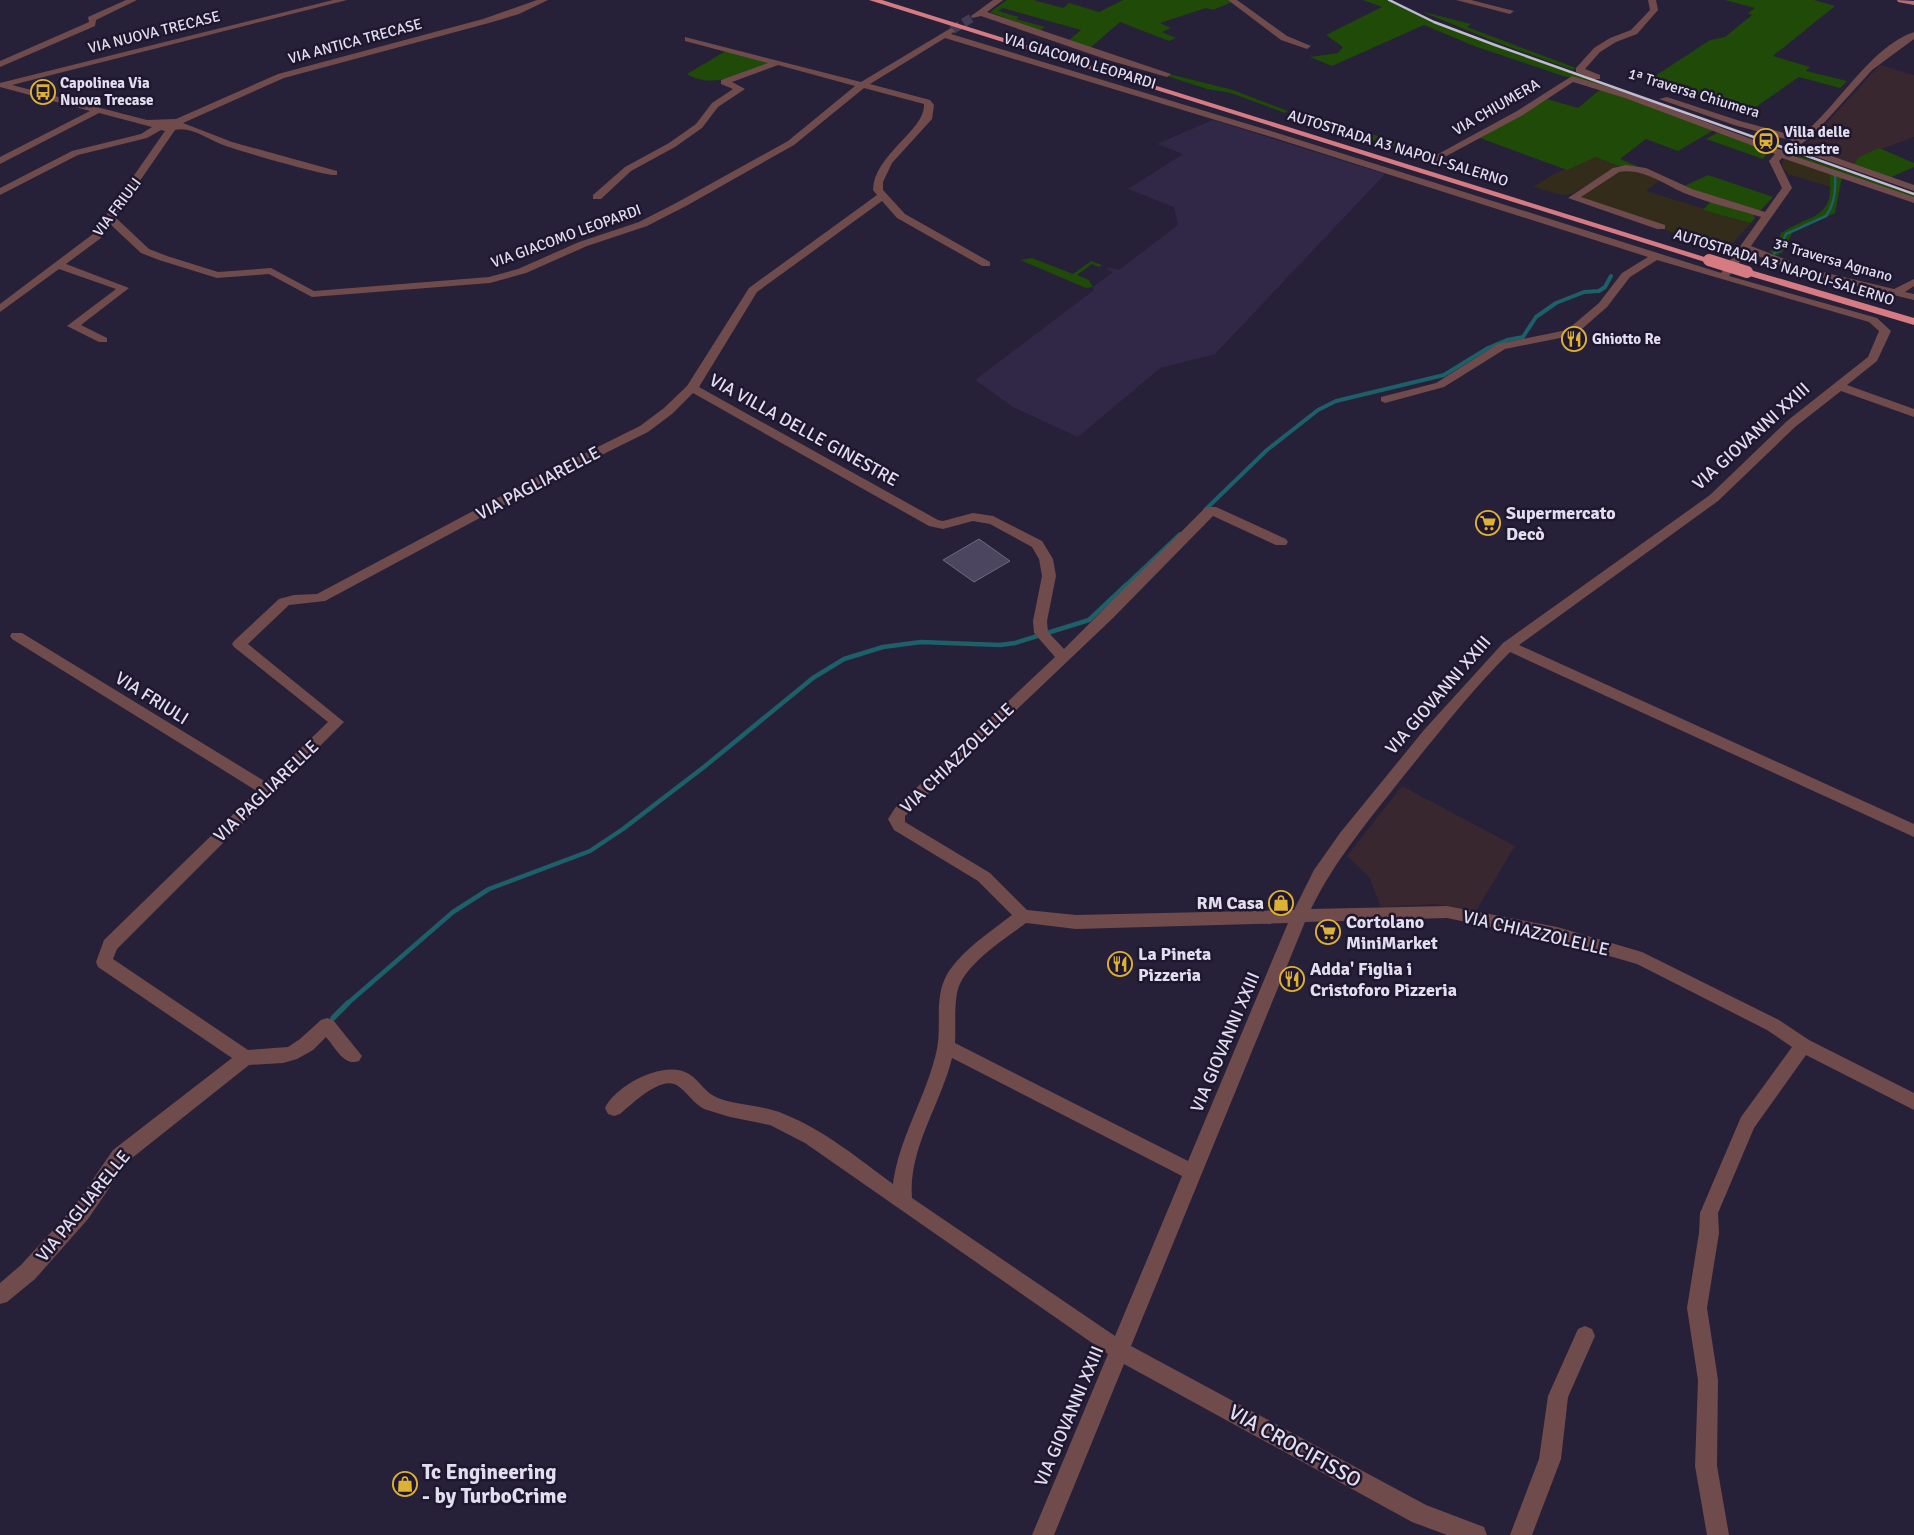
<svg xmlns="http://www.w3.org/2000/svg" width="1914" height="1535" viewBox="0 0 1914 1535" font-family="Signika,sans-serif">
	<rect width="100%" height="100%" fill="#272039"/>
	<path fill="#332c1b" d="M1596,157L1618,166L1572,194L1563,195L1533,187L1552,175Z
		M1784,157L1829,173L1831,187L1788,174L1782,166Z
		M1620,170L1635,171L1660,180L1646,191L1751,223L1727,249L1665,230V227L1611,211L1580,197Z"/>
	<path fill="#312847" d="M1213,120L1385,174L1215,354L1160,368L1078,437L1013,407L975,380L1094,290L1093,287L1113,272L1106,269L1109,267L1119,270L1178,225L1174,207L1128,189L1183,154L1157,144Z"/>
	<path fill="#38272f" d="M1880,65L1914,75V137L1859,157L1853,165L1802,147L1823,130L1824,126Z
		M1402,786L1515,846L1476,911L1435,904L1381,907L1369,877L1347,856Z"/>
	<path fill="#1f4a08" d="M1007,0H1033L1063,8L1069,3L1099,12L1123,0H1229L1232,2L1213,10L1206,8L1160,23L1171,28L1162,32L1176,38L1169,41L1120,22L1091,47L1069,40L1081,30L1003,8L998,11L1019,17L1016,19L1045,27L1039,31L990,12Z
		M1363,0H1386L1470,37L1702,120L1574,78L1563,76L1474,46L1424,25L1332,66L1310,57L1338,53L1343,47L1326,35L1382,7Z
		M1725,0H1814L1835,6L1773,56L1810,67L1806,71L1847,81L1840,88L1799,77L1750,111L1649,80L1710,40L1725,37L1752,15L1748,13L1755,8Z
		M1420,11L1471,24L1467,27L1576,68L1573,70L1496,42Z
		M729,51L769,63C744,73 713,90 687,74L724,52Z
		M1169,74L1233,90L1288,111L1285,113L1231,93L1207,89L1167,76Z
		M1602,88L1714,130L1678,151L1646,139L1620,159L1639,167L1618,166L1596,157L1567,170L1480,138L1547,99L1578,108Z
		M1324,118L1338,124L1437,154L1429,158L1315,122Z
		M1718,132L1769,151L1763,159L1706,139Z
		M1879,148L1914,163V167L1889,178L1853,165L1859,157Z
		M1791,153L1914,195V198L1788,156Z
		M1829,173L1842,177L1835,213L1792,233L1783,252L1775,256L1769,251L1775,249L1781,233C1812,213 1836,220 1829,173Z
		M1708,175L1773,197L1761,210L1755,211L1682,187Z
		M1711,201L1753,214L1755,218L1751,223L1703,210Z
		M1032,258L1073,274L1091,261L1102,265L1099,267L1092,264L1077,275L1089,280L1093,287L1086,288L1020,260Z"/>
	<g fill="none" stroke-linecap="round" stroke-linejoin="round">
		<path stroke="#1c6069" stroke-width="2.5" d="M1774,253L1779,251L1786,234L1826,216C1835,204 1836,190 1835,176"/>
		<path stroke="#1c6069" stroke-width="4" d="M1205,510L1267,450L1318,410L1336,401L1444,375L1488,348L1507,340L1523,337L1536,317L1556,303L1584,292L1599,291L1605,287L1611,276
			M1125,586L1180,534"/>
		<path stroke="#1c6069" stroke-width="4.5" d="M347,1004L453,912L489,889L590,851L623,829L704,767L813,678L844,659L883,647L921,642L1000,645L1015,643L1089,620L1126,585"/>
		<path stroke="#1c6069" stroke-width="5.5" d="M333,1018L348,1003"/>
	</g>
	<path fill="#4c4560" stroke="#6f6885" d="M979,539L1010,561L974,582L943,560Z"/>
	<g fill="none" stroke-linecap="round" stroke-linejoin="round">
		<path stroke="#433c54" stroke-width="9" stroke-dasharray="9 4.5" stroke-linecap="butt" d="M952,30L973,17"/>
		<path fill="#704b4c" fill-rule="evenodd" d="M126,0H137L96,20L95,26L0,67V61L89,22L88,17Z
			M333,0H347L12,85L147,120L176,119L278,74L483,19L537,0H548L519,14L489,23L284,78L183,123L232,142L337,171V175C328,177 240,151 226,146C210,141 192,126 175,130L115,217L149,249L167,256L218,272L271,268L314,291L489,277L518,269L579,242L639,222L678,202L788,141L855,86L778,65L732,82L745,89L718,107L702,128L675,147L631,171L601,199H593V195L625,167L669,143L696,124L712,103L733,89L721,84V80L768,63L685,41V37L861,82L951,28L955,31L951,34L1271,131L1721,273L1761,217C1735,209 1708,203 1684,193C1663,184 1643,168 1619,172L1581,197L1665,225V229H1657L1568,198L1613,168L1626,165L1646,168L1692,189L1765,212L1782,188L1769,161L1775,154L1625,98L1573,82L1523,115L1437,161L1429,159L1517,111L1572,76L1631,94L1781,150L1793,141L1734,125L1659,99L1667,97L1740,121L1799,137C1836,110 1869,47 1914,32V39L1872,70L1813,135L1800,145L1914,185V191L1794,149L1788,154L1914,197V203L1782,158L1779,161L1792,188L1751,246L1810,269L1894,289L1914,279V286L1905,292L1914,294V300L1803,273L1747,252L1729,276L1877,318L1891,331L1877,361L1847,385L1914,409V417L1841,391L1795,427L1718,501L1519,645L1914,824V837L1510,652C1471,691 1437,735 1402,778C1369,820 1335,860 1311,909L1447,906L1557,927L1642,952L1779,1020L1809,1040L1914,1093V1110L1806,1055L1754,1128L1718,1213L1719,1233L1707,1308L1718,1380L1717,1466L1729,1535H1707L1695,1466L1698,1380L1687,1308L1699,1233L1700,1213L1741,1117L1792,1047L1767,1030L1637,964L1557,941L1447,918L1305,922L1131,1346L1426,1505L1484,1527L1487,1535H1447L1412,1522L1124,1364L1054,1535H1032L1108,1354L805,1143L770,1125L730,1117L704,1109C693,1103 688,1093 678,1086C662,1074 632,1104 620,1114L614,1116L608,1114L605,1108C616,1085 665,1059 689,1074C700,1081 705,1093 718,1098C739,1106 763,1105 784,1114C824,1130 859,1159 893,1184C899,1137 927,1096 937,1049C942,1023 933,996 949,971C965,948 990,932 1012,915L978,881L894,830L888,819L895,808L1055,657L1034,633L1033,621L1042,576L1039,559L1032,547L990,524L973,521L943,529L929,526L693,393L672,414L648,432L545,483L325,601L289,605L248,644L344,722L117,949L113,959L248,1050L288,1047L300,1039L321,1020L327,1018L333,1020L362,1056L359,1061C344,1067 335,1047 326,1037L313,1050L297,1059L283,1063L249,1065L127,1162L88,1219L35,1279L7,1302L0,1304V1283L21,1265L74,1207L113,1150L232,1058L98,967L96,962L104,940L257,791L12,639L10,636L12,633H22L266,782L328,722L234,647L232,644L234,641L279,599L294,595L317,594L537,477L640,426L664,408L687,386L749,288L877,195L873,190C874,154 926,130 924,104L864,88L794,145L686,206L647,226L587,246L526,273L490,283L312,297L269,274L217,278L159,260L141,253L110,224L101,238L66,264L129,288L81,325L107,338V342H99L67,326L116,289L59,269L0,312V304L93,234L165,131L161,130L147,138L78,155L0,195V188L72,151L141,134L152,127L99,113L0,164V157L90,111L0,87V83ZM945,38L1265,135L1648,257L1622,273L1599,303L1567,330L1498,344L1436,383L1381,397V401L1385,403L1444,387L1505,349L1575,335L1607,307L1630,277L1657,260L1869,322L1879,331L1868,357L1787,421L1710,495L1503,643L1424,730L1340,833L1314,870L1294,910L1076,915L1027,910L990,873L905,822V816L1113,618L1213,516L1276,545H1286L1288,542L1286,539L1216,507H1206L1064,649L1048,632L1047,621L1056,576L1053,559L1042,541L993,516L973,513L943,521L938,520L699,387L757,292L882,201L897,218L982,266H990V262L905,214L883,190V182L892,163L932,119L934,105L930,100L870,84ZM1026,923L1076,929L1288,923L1188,1161L955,1043C956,1027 954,1010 957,993C962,965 1005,939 1026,923ZM952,1058L1182,1176L1115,1336L912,1198C908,1149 941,1104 952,1058Z
			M993,0H1003L987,12L1171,74L1167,77L1108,60L981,16L972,18L971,16Z
			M1228,0H1237L1287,36L1311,46L1307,49L1281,40Z
			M1456,0H1471L1514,11L1510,14Z
			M1648,0H1656L1658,10L1637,34L1616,42L1600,52L1585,69L1600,75V79H1594L1576,72V68L1594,48L1610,38L1631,30L1650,10Z
			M1585,1326L1592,1329L1595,1336L1568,1397L1561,1459L1532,1535H1510L1539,1459L1548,1396L1578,1329Z"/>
		<path fill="#b86d72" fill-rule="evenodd" d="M1897,0L1914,1V5L1898,2Z"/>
		<path fill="#d57b81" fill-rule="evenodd" d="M869,0H882L1714,260L1713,262H1705Z
			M1747,269L1914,318V325L1743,274L1742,272Z"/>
		<path stroke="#bfbccd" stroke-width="2.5" d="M1389,0L1434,22L1495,45L1914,194"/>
		<path stroke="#d57b81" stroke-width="12" d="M1709,260L1747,272"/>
	</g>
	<defs>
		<symbol id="bus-ring" viewBox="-11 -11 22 22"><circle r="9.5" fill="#1e172f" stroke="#ddb133" stroke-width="1.5"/><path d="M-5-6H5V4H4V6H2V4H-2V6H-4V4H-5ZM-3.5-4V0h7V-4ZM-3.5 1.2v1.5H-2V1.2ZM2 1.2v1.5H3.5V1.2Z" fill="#ddb133"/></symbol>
		<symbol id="station-ring" viewBox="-11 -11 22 22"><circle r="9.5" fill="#1e172f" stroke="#ddb133" stroke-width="1.5"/><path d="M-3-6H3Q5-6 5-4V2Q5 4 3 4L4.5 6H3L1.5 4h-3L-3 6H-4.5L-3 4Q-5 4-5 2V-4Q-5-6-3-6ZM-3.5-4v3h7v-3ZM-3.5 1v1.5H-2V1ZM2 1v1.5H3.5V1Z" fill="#ddb133"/></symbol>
		<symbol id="restaurant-ring" viewBox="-11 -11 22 22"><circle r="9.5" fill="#1e172f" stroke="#ddb133" stroke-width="1.5"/><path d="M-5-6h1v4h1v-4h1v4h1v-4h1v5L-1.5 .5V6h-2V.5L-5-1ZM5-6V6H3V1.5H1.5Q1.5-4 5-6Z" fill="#ddb133"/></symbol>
		<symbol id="supermarket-ring" viewBox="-11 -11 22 22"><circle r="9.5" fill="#1e172f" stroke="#ddb133" stroke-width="1.5"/><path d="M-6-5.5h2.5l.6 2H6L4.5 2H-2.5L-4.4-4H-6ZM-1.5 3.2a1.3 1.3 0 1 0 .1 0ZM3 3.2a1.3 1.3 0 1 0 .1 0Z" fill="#ddb133"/></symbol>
		<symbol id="shop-ring" viewBox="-11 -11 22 22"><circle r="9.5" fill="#1e172f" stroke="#ddb133" stroke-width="1.5"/><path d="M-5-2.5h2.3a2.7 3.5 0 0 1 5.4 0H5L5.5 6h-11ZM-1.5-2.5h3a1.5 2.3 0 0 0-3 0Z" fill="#ddb133"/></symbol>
	</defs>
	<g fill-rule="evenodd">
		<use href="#bus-ring" x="29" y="78" width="28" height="28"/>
		<use href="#station-ring" x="1752" y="127" width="28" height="28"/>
		<use href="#restaurant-ring" x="1560" y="325" width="28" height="28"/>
		<use href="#supermarket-ring" x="1474" y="509" width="28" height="28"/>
		<use href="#shop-ring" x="1267" y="889" width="28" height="28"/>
		<use href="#supermarket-ring" x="1314" y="918" width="28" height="28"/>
		<use href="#restaurant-ring" x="1106" y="950" width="28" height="28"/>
		<use href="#restaurant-ring" x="1278" y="965" width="28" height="28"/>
		<use href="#shop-ring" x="391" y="1470" width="28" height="28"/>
	</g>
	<g text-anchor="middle" stroke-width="5" stroke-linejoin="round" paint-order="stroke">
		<g font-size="15" fill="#e1deee" stroke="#1e172f">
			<text transform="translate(154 32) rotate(-14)" y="5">VIA NUOVA TRECASE</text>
			<text transform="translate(355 41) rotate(-15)" y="5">VIA ANTICA TRECASE</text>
			<text transform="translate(1080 61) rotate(17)" y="5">VIA GIACOMO LEOPARDI</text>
			<text transform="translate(1694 93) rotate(17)" y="5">1ª Traversa Chiumera</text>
			<text transform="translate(1496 107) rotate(-30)" y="5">VIA CHIUMERA</text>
			<text transform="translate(1398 148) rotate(17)" y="5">AUTOSTRADA A3 NAPOLI-SALERNO</text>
			<text transform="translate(117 207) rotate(-53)" y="5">VIA FRIULI</text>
			<text transform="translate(566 236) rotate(-20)" y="5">VIA GIACOMO LEOPARDI</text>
			<text transform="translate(1833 260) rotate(16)" y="5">3ª Traversa Agnano</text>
			<text transform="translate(1784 267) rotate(17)" y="5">AUTOSTRADA A3 NAPOLI-SALERNO</text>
		</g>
		<g font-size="15" font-weight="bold" fill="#e1deee" stroke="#1e172f" text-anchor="start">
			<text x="60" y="88">Capolinea Via<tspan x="60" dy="17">Nuova Trecase</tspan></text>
			<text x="1784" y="137">Villa delle<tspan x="1784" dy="17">Ginestre</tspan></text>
			<text x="1592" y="344">Ghiotto Re</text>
		</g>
		<g font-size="18" fill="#e1deee" stroke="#1e172f">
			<text transform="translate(804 430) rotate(29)" y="6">VIA VILLA DELLE GINESTRE</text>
			<text transform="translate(1751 436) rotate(-42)" y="6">VIA GIOVANNI XXIII</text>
			<text transform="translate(538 483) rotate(-28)" y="6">VIA PAGLIARELLE</text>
			<text transform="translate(1438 695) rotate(-49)" y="6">VIA GIOVANNI XXIII</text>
			<text transform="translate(152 698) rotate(32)" y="6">VIA FRIULI</text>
			<text transform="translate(957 758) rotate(-44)" y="6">VIA CHIAZZOLELLE</text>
			<text transform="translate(266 791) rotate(-44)" y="6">VIA PAGLIARELLE</text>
			<text transform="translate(1536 933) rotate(13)" y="6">VIA CHIAZZOLELLE</text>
			<text transform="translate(1225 1042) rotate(-67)" y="6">VIA GIOVANNI XXIII</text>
			<text transform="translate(83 1206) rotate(-51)" y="6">VIA PAGLIARELLE</text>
			<text transform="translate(1069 1416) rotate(-67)" y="6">VIA GIOVANNI XXIII</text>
		</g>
		<g font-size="18" font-weight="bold" fill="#e1deee" stroke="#1e172f" text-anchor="start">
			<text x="1506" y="519">Supermercato<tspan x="1506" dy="21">Decò</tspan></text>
			<text x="1264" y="909" text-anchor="end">RM Casa</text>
			<text x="1346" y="928">Cortolano<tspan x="1346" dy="21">MiniMarket</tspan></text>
			<text x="1138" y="960">La Pineta<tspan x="1138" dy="21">Pizzeria</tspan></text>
			<text x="1310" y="975">Adda' Figlia i<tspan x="1310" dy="21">Cristoforo Pizzeria</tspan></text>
		</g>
		<g font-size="21" fill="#e1deee" stroke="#1e172f">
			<text transform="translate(1295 1446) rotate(29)" y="7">VIA CROCIFISSO</text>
		</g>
		<g font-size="21" font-weight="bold" fill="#e1deee" stroke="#1e172f" text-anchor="start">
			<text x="422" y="1479">Tc Engineering<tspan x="422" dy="24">- by TurboCrime</tspan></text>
		</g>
	</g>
</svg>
